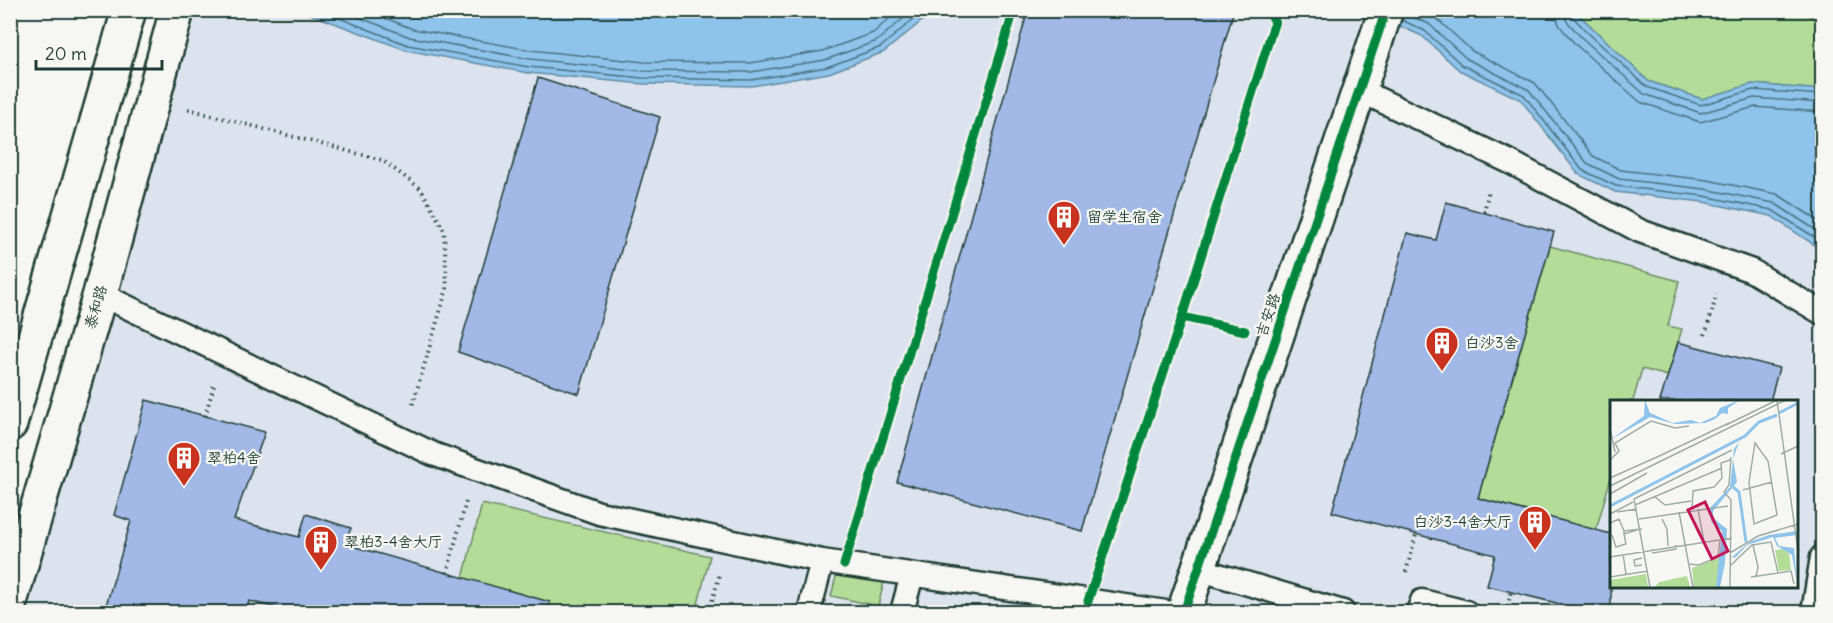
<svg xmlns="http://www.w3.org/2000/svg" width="1833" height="623" viewBox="0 0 1833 623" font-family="Delius,'LXGW WenKai TC',sans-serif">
	<rect width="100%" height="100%" fill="#f6f6f2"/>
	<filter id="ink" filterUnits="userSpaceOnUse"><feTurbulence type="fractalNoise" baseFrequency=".0167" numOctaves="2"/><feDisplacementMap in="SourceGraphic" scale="12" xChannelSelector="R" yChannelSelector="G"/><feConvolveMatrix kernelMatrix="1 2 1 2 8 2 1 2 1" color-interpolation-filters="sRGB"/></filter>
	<g filter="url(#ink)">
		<path fill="#dde3ee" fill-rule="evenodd" d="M163,11H1822V612H11L10,541ZM1611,401H1796V586H1611Z"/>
		<path fill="#b4dc99" stroke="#6a8c66" stroke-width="1.5" d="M1575,11H1802L1822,23V90L1752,84L1702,99L1648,81Z
			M1550,246L1679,281L1668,326L1682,329L1668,376L1642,369L1633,401H1611V477L1596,530L1478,498Z
			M482,504L710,556L696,612H516L521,595L463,578Z
			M838,569L885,578L878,606L831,596Z"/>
		<path fill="#8ec3ec" stroke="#628da2" stroke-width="1.5" d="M302,11H934L884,52L829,73L752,86L643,84L528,73L406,50Z
			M1365,11H1575L1648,81L1702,99L1752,84L1822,90V250L1771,216L1703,202L1615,192L1578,174L1521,100L1459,70L1422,36Z"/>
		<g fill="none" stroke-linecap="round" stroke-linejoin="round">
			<path stroke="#4b737e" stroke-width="1.5" d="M319,10L408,45L529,67L643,78L751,80L827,67L881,47L924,10
				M340,10L410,37L530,59L643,71L751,72L825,60L877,41L913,10
				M365,10L413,29L531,50L644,62L750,63L823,51L873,33L899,10
				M1421,10L1436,18L1472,51L1535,83L1593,156L1621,170L1707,180L1777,194L1822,223
				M1555,10L1559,25L1575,44L1640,102L1700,122L1755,107L1822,112
				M1564,10L1566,20L1581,37L1644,94L1701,113L1754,98L1822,103
				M1571,10L1572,16L1587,32L1647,87L1701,105L1753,90L1822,95
				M1403,13L1429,24L1467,59L1529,90L1587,163L1619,179L1705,189L1774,203L1822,234
				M1402,20L1425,31L1462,65L1524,95L1582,170L1616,186L1704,196L1772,210L1822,242"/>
		</g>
		<path fill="#a2b8e6" stroke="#1f3d34" stroke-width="1.5" d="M1028,10H1234L1082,531L897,482Z
			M538,78L660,117L579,394L458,352Z
			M1446,202L1554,232L1478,498L1611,534V612H1593L1487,586L1495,555L1332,512L1407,233L1436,240Z
			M1678,342L1779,368L1770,401H1660Z
			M146,400L265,432L234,520L299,537L306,514L351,528L345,544L550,602L549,612H292L249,601L246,612H104L131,521L114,515Z"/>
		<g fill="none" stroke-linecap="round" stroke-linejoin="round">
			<defs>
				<path id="service" d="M1359,90L1510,162L1640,231L1752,271L1822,313
					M100,294L433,454L599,513L822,561L1166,612
					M1198,569L1343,612
					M809,612L822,561
					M902,612L912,575
					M1418,612L1422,601L1466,612
					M1813,612L1822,557"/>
				<path id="minor" d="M10,424L129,10
					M10,602L100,294L177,10
					M1184,612L1386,10"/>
			</defs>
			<use href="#service" stroke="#1f3d34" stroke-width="27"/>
			<use href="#minor" stroke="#1f3d34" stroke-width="38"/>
			<path stroke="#1f3d34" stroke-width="4" stroke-dasharray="1.5 4.5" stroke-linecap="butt" d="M188,109L382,160L421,189L444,230L447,288L412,407
				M1484,212L1489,189
				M1705,335L1717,294
				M205,416L214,385
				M1406,572L1416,535
				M447,573L466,502
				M709,612L720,573
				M1506,612L1511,592"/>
			<use href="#service" stroke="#f6f6f2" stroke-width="22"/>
			<use href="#minor" stroke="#f6f6f2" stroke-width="33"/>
			<defs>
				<path id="cycleway" d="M1245,331L1182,317L1275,21L1267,10
					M844,565L1014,10
					M1088,601L1182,317
					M1184,612L1386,10"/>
			</defs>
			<use href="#cycleway" stroke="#f6f6f2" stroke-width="13"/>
			<use href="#cycleway" stroke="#00873e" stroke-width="9"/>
		</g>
	</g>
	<defs>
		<symbol id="building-pin" viewBox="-11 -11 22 30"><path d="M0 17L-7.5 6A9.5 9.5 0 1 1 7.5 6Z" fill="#c8321e" stroke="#f6f6f2"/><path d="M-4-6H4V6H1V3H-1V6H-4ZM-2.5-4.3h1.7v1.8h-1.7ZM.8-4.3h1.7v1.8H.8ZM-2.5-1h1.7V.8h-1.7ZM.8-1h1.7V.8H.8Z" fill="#fff"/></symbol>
	</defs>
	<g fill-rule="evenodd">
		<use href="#building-pin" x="1045" y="198" width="38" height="52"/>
		<use href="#building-pin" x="1423" y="324" width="38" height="52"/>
		<use href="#building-pin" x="165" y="439" width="38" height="52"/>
		<use href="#building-pin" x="1516" y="503" width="38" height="52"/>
		<use href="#building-pin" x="302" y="523" width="38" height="52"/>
	</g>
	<g text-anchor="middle" stroke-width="4.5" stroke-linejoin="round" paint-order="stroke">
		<g font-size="15" fill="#1f3d34" stroke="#f6f6f2" text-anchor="start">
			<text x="1087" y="222">留学生宿舍</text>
			<text x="1465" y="348">白沙3舍</text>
			<text x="207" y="463">翠柏4舍</text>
			<text x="1512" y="527" text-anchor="end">白沙3-4舍大厅</text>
			<text x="344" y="547">翠柏3-4舍大厅</text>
		</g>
		<g font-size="15" fill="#1f3d34" stroke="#f6f6f2">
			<text transform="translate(96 307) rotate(-74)" y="5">泰和路</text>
			<text transform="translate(1268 315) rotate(-71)" y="5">吉安路</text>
		</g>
	</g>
	<g transform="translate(1610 400)">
		<rect width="188" height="188" fill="#f6f6f2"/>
		<path d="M173,149L179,154L181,170L169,171L165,150ZM111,157L106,187H84L82,168ZM36,174L38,187H0V180ZM77,176L80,187H45L49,182Z" fill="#b4dc99"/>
		<path d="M35,0L40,13L63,23L81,20L90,23L106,16L110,8L130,0L118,8V14L112,13L105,19L95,23L65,24L40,17L0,40L34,16ZM129,42L123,59L127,82L103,111V118L117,129L115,163L110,187H106L112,131L102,123L98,110L120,87L124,49ZM187,131V135L165,138L169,146L184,148L187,183L182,155L167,146L163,137L137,145L126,157L121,158L137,144L142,141L159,135Z" fill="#8ec3ec"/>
		<path fill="none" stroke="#8ec3ec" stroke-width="3" d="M169,13L188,3M123,87L129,92L136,142M0,106L135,36L149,22L167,15"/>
		<path fill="none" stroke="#a0aca6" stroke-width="1.5" d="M167,0L188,151M116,25L167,0M0,28L5,52M145,43L158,61L167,115L144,124L139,82ZM171,54L188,46M45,58L119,23M0,60L9,51L5,43L41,21L65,28L79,26M0,78L47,57M0,86L176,0M133,90L162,82M0,94L37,73M44,96L55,105L81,101M25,105L112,68M82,108L83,91L104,87L112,78L111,63L120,60M88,109L94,142M7,112L27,109M69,112L83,187M0,114L23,102M29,119L118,106M52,119L57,129L58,146M0,123L9,119L14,131M27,130L14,134V131L32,129M2,135L6,147L16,144L14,134M143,145L148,167L146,177M42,149L43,153L66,149V145M120,153L148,136L188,124M13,154L16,174M0,157L122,138M32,158L24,160L25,166L32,165M78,164L89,165L108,157L110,140M120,166L142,145L161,142L168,173M0,177L38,171M141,177L181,171L184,184M40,187L24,99L122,50M120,187L121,100L114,92L119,85L121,57"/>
		<path fill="#c2185b" fill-opacity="0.15" stroke="#c2185b" stroke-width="3" d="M95,102L118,151L102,159L78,110Z"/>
		<rect width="188" height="188" fill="none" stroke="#1f3d34" stroke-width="3"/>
	</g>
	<rect width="1833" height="623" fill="none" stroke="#f6f6f2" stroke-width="36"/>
	<rect x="18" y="18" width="1797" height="587" fill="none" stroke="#1f3d34" stroke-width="2" filter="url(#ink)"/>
	<path d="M36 60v9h126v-9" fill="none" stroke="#1f3d34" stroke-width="3"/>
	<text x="45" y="60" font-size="18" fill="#1f3d34" stroke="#f6f6f2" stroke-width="4.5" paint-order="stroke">20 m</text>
</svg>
